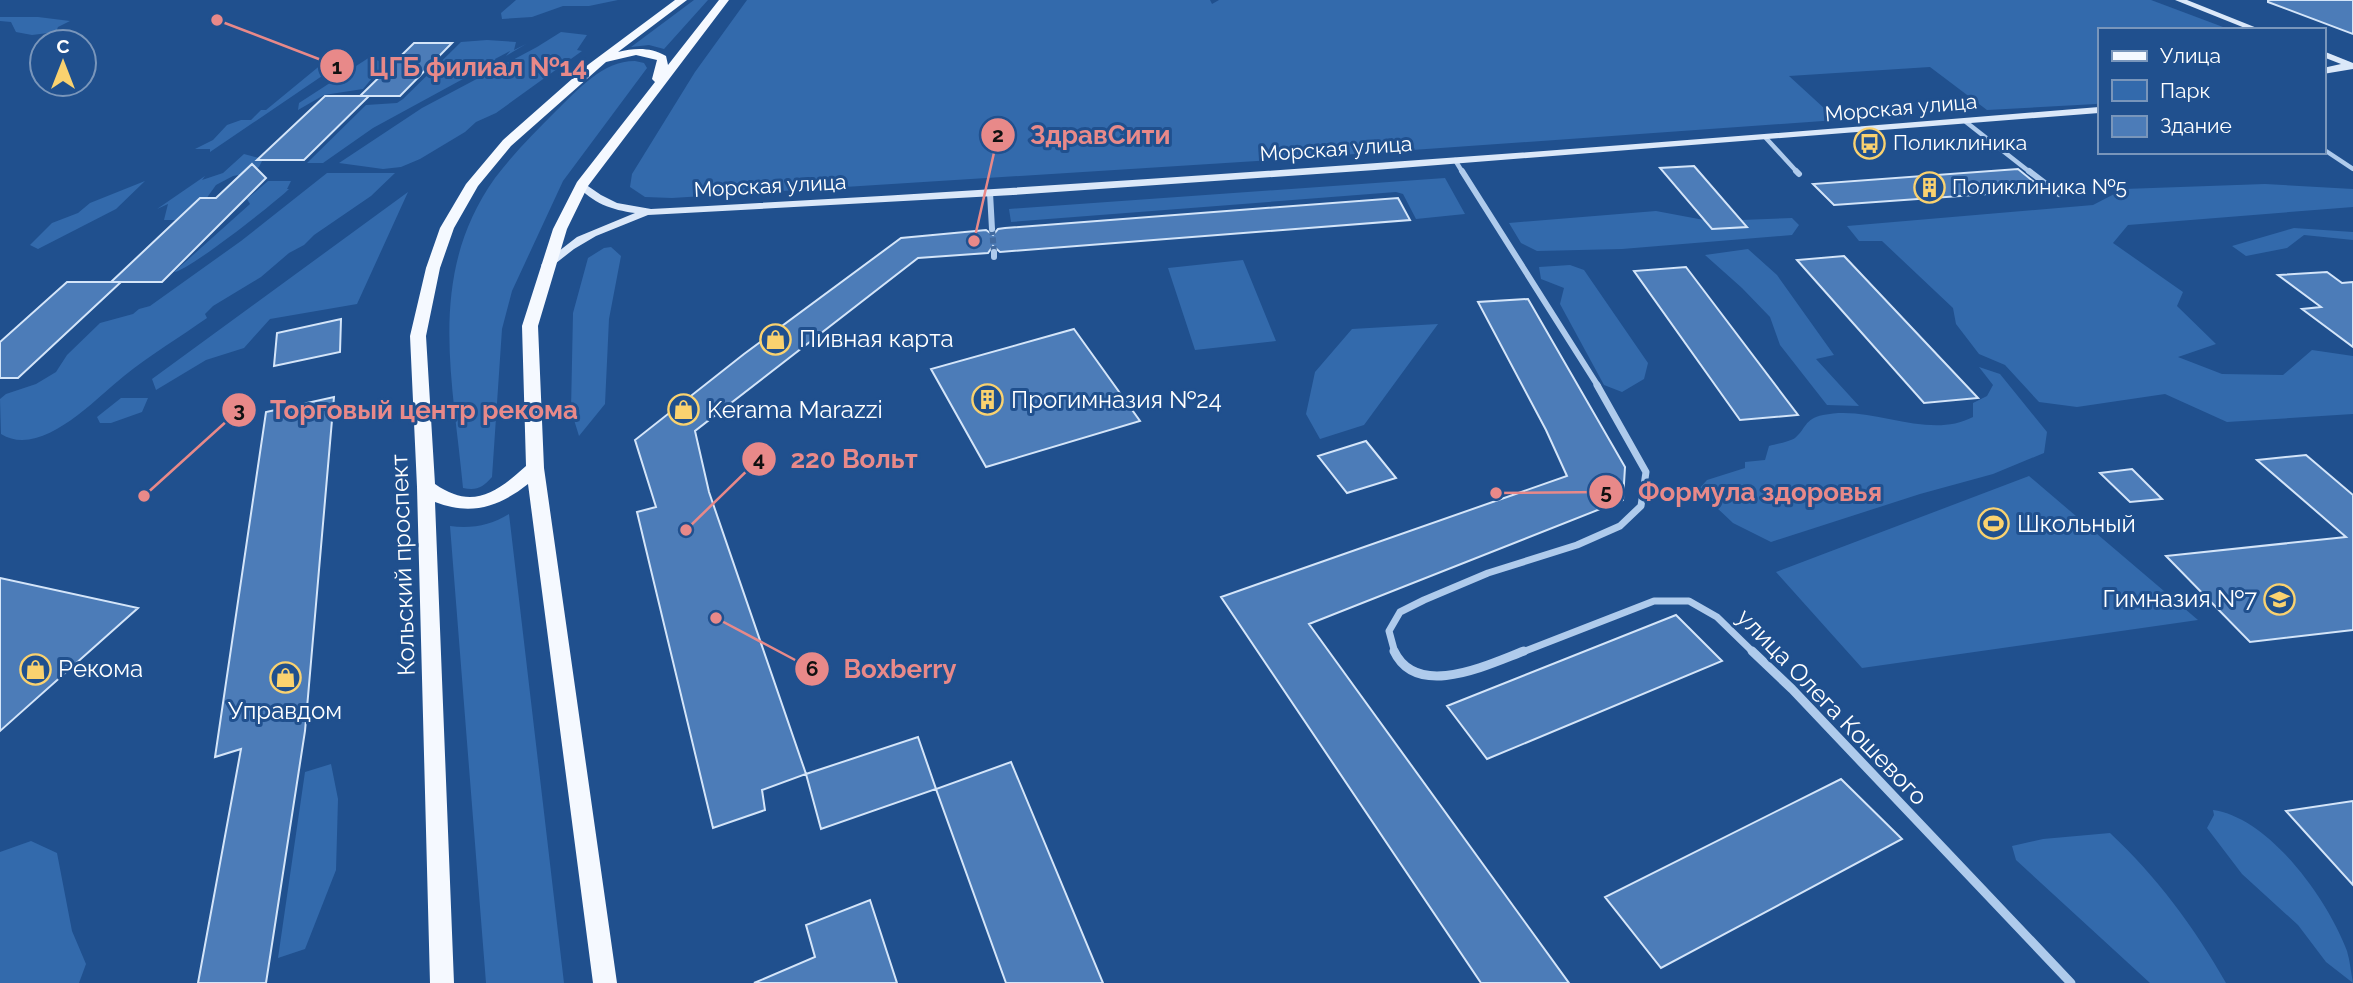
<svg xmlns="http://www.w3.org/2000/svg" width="2353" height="983" viewBox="0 0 2353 983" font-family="Raleway,sans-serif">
	<rect width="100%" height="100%" fill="#20508e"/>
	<path fill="#336aac" d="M516,0H618L589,6H563L532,17L502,19L501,13Z
		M694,0H708L664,49L649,45L631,47Z
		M747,0H1210L1212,4L1219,0H2151L2231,30H2099V103L2096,104L1987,110L1930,67L1789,76L1837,120L1257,161L672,198L645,197L630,187L632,174L695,72Z
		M0,17H38L70,21L58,27L56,32L32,35L16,32L11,22L0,21Z
		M561,32L587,35L577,50L582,51L496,113L476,122L465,132L420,159L401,167L383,169L339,163L422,108L537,47Z
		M487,40L516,42L514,50L526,44L506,56L510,51L495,59L496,61L373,128L323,163H307L366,105L397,103L403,99L461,42Z
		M336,57L347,59L210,152V149H195L213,140L227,125L241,120H251L261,110H266L328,59Z
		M370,57L381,62L382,67L390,62L378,71L363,89L324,95L298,110L299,103Z
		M635,61L644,63L647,68L563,181L512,291L502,329L492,477C483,487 477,491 463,488C453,378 426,275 495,178C513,154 535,132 556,111C578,90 602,61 635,61Z
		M244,154L263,159L259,167L250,173L233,176L216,185L206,199L179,220H164L168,204L157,209L205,176L202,180L223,173Z
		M327,173H395L371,196L314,235L304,245L289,253L261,277L213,306L205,314L207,318C180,337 150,355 124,376C95,399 41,459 1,434L0,399L6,394L36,384L56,372L67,355L100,323L133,314L139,309L150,306L241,241Z
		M1445,178L1465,214L1416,219L1403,194L1396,192L1011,222L1009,209Z
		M145,181L116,209L38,249L30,245L52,223L78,213L90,203Z
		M268,181H291L287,189H289C276,202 187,272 174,272L250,204L247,199Z
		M2265,184L2353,189V207L2128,225L2113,243L2183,292L2177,306L2216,344L2178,357L2222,374L2283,375L2312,350L2353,356V414L2227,422L2165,394L2077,407L2039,402L2005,365L1979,354L1956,324L1953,308L1882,241H1859L1847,226L2093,205L2124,189Z
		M408,192L357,304L270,319L244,348L206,360L156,390L152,379Z
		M1656,211L1704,220L1712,229L1746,227L1741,220L1792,218L1799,225L1792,235L1622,249L1537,251L1521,243L1509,223Z
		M2294,228L2353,232V240L2304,235L2287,248L2246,256L2232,246Z
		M611,247L621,256L609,319L605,404L579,436L571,410L573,313L588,258L604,248Z
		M1748,249L1777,275L1834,355L1816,359L1859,406L1827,405L1780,345L1770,317L1742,288L1705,255Z
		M1243,260L1276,341L1195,350L1168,268Z
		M1570,265L1584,270L1648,363L1644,379L1622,392L1604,385L1560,304L1564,288L1541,279L1539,267Z
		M1438,324L1364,425L1320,439L1306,414L1315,372L1352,329Z
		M1979,367L2000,374L2047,432L2044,453L1993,474L1920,494L1771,542L1733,523L1698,490L1707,480L1745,468V462L1765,460L1769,446C1776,444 1789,442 1795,438C1806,429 1804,419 1823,415C1873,404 1927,441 1973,417V403L1987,396L1993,385Z
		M121,398H148L142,412L111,423H100L97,417Z
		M2029,476L2198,620L1862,668L1776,572Z
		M509,514L564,983H486L450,526C472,529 491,525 509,514Z
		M331,764L338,799L336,870L305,949L278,958L305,772Z
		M2213,810C2270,818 2328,900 2347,951C2350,961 2351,973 2353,983L2326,962L2298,925L2242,874L2207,828L2214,815Z
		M2110,833C2156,876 2195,928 2226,983H2150L2016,860L2012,846L2043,839Z
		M31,841L57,853L72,931L86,964L79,983H0V852Z"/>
	<path fill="#4c7cb8" stroke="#d4e5f9" stroke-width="2" d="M2268,0H2353V34L2268,2Z
		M414,43H452L400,96H360Z
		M325,96H369L304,160H257Z
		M252,164L266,178L162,282H111L200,198H216Z
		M1694,166L1747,227L1712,229L1660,168Z
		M2018,169L2044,190L1834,205L1813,184Z
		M1398,198L1410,220L1000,252L993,246L988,253L918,258L695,431L709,492L806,774L762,790L765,810L713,828L637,512L656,507L635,440L744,354L901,238L986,230L993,235L998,229L1005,228Z
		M1844,256L1978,398L1924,403L1797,260Z
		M1686,267L1798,415L1740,420L1634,271Z
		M2327,272L2342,283L2353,282V347L2302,309L2321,307L2278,275Z
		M67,282H121L18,378H0V342Z
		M1528,299L1625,467L1623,500L1309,624L1569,983H1481L1221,597L1567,476L1546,430L1478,302Z
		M341,319L340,352L274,366L277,333Z
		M1074,329L1140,421L986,467L931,369Z
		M334,397L305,731L266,983H198L241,749L215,757L266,412Z
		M1366,441L1396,478L1347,493L1318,456Z
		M2306,455L2353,495V630L2250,642L2166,556L2346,537L2257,460Z
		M2132,469L2162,499L2130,502L2100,473Z
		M0,578L138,608L0,731Z
		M1676,615L1722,661L1487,759L1447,706Z
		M918,737L936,789L821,829L806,774Z
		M1011,762L1103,983H1006L936,789Z
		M1841,779L1902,839L1661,968L1605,897Z
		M2353,801V885L2286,811Z
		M870,900L897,983H754L815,957L806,925Z"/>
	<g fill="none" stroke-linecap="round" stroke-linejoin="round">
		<path stroke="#416a9f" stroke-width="6" stroke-dasharray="6 2.5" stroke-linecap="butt" d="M992,229L994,252"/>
		<path stroke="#afcbec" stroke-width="4.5" d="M1966,122L2031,173
			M1765,137L1798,173
			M2323,149L2353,169
			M1455,160L1463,173"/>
		<path stroke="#afcbec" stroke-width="6" d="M1462,171L1598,386
			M1796,171L1799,174
			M2029,171L2059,194
			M990,193L992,229
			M994,252V257"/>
		<path stroke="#afcbec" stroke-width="7" d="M1395,653L1389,631L1400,612L1424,600L1488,573L1577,545L1620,526L1641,506L1646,472L1597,385
			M1520,653L1654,601H1689L1717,617L1754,653"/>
		<path stroke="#afcbec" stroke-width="9" d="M1394,651C1417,700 1489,664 1524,651
			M1752,651L1792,689L2071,983"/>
		<path fill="#dbe8f9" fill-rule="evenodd" d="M2175,0H2187L2262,30H2250Z
			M2323,51L2353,63V69L2323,74V68L2341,64L2323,57Z
			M2099,107V113L1375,170L1013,195L648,215L596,236L574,249L551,267H543L541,265L577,237L635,213C612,210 592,203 577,185L582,182L601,195L617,203L651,209C1134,183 1617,147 2099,107Z"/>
		<path fill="#f5f9ff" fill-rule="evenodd" d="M675,0H687L618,52C635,48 650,47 666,56L668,65L719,0H729L588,186L567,229L538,326L544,468L617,983H593L528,484C499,507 471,516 435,502L454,983H430L417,487L410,336L426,268L440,228L466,184L503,140L589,64ZM636,55L657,60L652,79L655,82L577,182L553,229L522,326L526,466C496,493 472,510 435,484L426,336L440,268L454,228L478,186L511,146L606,62Z"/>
	</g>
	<defs>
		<symbol id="bus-ring" viewBox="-11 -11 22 22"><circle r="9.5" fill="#20508e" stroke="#fad26f" stroke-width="1.5"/><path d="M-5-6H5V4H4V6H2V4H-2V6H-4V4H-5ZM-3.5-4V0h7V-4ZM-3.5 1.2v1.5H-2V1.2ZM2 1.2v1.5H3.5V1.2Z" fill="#fad26f"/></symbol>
		<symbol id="building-ring" viewBox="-11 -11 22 22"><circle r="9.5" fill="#20508e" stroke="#fad26f" stroke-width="1.5"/><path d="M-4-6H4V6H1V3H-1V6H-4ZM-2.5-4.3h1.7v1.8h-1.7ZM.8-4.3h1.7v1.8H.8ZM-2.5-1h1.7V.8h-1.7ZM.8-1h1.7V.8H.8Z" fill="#fad26f"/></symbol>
		<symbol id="shop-ring" viewBox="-11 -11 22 22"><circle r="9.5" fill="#20508e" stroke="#fad26f" stroke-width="1.5"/><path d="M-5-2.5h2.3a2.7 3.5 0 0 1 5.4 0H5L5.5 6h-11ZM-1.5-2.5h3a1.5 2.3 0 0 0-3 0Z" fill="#fad26f"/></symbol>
		<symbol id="stadium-ring" viewBox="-11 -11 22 22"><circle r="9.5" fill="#20508e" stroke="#fad26f" stroke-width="1.5"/><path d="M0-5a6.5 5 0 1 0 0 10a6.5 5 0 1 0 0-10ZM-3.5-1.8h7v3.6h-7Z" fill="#fad26f"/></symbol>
		<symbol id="school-ring" viewBox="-11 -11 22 22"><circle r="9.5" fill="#20508e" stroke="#fad26f" stroke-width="1.5"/><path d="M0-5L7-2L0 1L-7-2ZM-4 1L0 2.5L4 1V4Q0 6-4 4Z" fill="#fad26f"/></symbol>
	</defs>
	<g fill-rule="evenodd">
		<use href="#bus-ring" x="1852" y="126" width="35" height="35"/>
		<use href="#building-ring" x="1912" y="170" width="35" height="35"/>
		<use href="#shop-ring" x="758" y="322" width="35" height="35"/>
		<use href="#building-ring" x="970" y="382" width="35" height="35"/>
		<use href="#shop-ring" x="666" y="392" width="35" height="35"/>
		<use href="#stadium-ring" x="1976" y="506" width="35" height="35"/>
		<use href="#school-ring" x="2262" y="582" width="35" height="35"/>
		<use href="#shop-ring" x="18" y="652" width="35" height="35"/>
		<use href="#shop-ring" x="268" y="660" width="35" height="35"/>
	</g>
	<g text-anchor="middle" stroke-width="6" stroke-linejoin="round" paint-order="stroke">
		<g font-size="21" fill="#fff" stroke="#20508e">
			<text transform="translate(1901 108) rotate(-5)" y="7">Морская улица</text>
			<text transform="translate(1336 149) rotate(-4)" y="7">Морская улица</text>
			<text transform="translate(770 186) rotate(-3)" y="7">Морская улица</text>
		</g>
		<g font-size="21" fill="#fff" stroke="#20508e" text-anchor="start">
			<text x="1893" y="150">Поликлиника</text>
			<text x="1952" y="194">Поликлиника №5</text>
		</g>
		<g font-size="24" fill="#fff" stroke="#20508e" text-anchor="start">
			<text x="799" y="347">Пивная карта</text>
			<text x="1011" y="408">Прогимназия №24</text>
			<text x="707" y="418">Kerama Marazzi</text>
			<text x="2017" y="532">Школьный</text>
			<text x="2257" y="607" text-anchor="end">Гимназия №7</text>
			<text x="58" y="677">Рекома</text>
			<text x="285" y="719" text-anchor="middle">Управдом</text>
		</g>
		<g font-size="24" fill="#fff" stroke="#20508e">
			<text transform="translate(403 565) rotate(-92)" y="8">Кольский проспект</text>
			<text transform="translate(1832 707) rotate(46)" y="8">улица Олега Кошевого</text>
		</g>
	</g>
	<path fill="none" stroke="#e88989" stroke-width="2.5" d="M217 20L337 66M974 241L998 135M144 496L239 410M686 530L759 459M1496 493L1606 492M716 618L812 669"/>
	<g fill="#e88989" stroke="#20508e" stroke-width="2.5">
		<circle cx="217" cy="20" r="7"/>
		<circle cx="974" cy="241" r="7"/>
		<circle cx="144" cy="496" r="7"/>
		<circle cx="686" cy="530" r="7"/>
		<circle cx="1496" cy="493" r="7"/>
		<circle cx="716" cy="618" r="7"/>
		<circle cx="337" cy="66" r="18"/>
		<circle cx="998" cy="135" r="18"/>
		<circle cx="239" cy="410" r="18"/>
		<circle cx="759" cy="459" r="18"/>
		<circle cx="1606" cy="492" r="18"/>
		<circle cx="812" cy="669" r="18"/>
	</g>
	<g font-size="21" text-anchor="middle" font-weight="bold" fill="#111">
		<text x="337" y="74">1</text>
		<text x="998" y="142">2</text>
		<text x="239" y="417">3</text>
		<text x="759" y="466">4</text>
		<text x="1606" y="499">5</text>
		<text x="812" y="676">6</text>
	</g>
	<g font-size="26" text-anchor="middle" font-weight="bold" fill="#e88989" stroke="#20508e" stroke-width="6" stroke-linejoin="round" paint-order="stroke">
		<text x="478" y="76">ЦГБ филиал №14</text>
		<text x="1100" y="144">ЗдравСити</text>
		<text x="424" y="419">Торговый центр рекома</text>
		<text x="854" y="468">220 Вольт</text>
		<text x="1760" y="501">Формула здоровья</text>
		<text x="900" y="678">Boxberry</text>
	</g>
	<rect x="2098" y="28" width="228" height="126" fill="#20508e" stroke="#7996bb" stroke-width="2"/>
	<rect x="2112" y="51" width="35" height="10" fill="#f5f9ff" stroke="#7996bb" stroke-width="2"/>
	<text x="2160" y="63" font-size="21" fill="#ffffff">Улица</text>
	<rect x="2112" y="80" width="35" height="21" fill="#336aac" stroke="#7996bb" stroke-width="2"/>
	<text x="2160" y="98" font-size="21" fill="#ffffff">Парк</text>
	<rect x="2112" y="116" width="35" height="21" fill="#4c7cb8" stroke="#7996bb" stroke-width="2"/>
	<text x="2160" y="133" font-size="21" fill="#ffffff">Здание</text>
	<g transform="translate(63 63)"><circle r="33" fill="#20508e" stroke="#7996bb" stroke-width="2"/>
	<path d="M0-5L12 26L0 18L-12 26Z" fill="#fad26f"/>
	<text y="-10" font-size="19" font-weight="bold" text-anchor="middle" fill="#ffffff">С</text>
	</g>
</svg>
